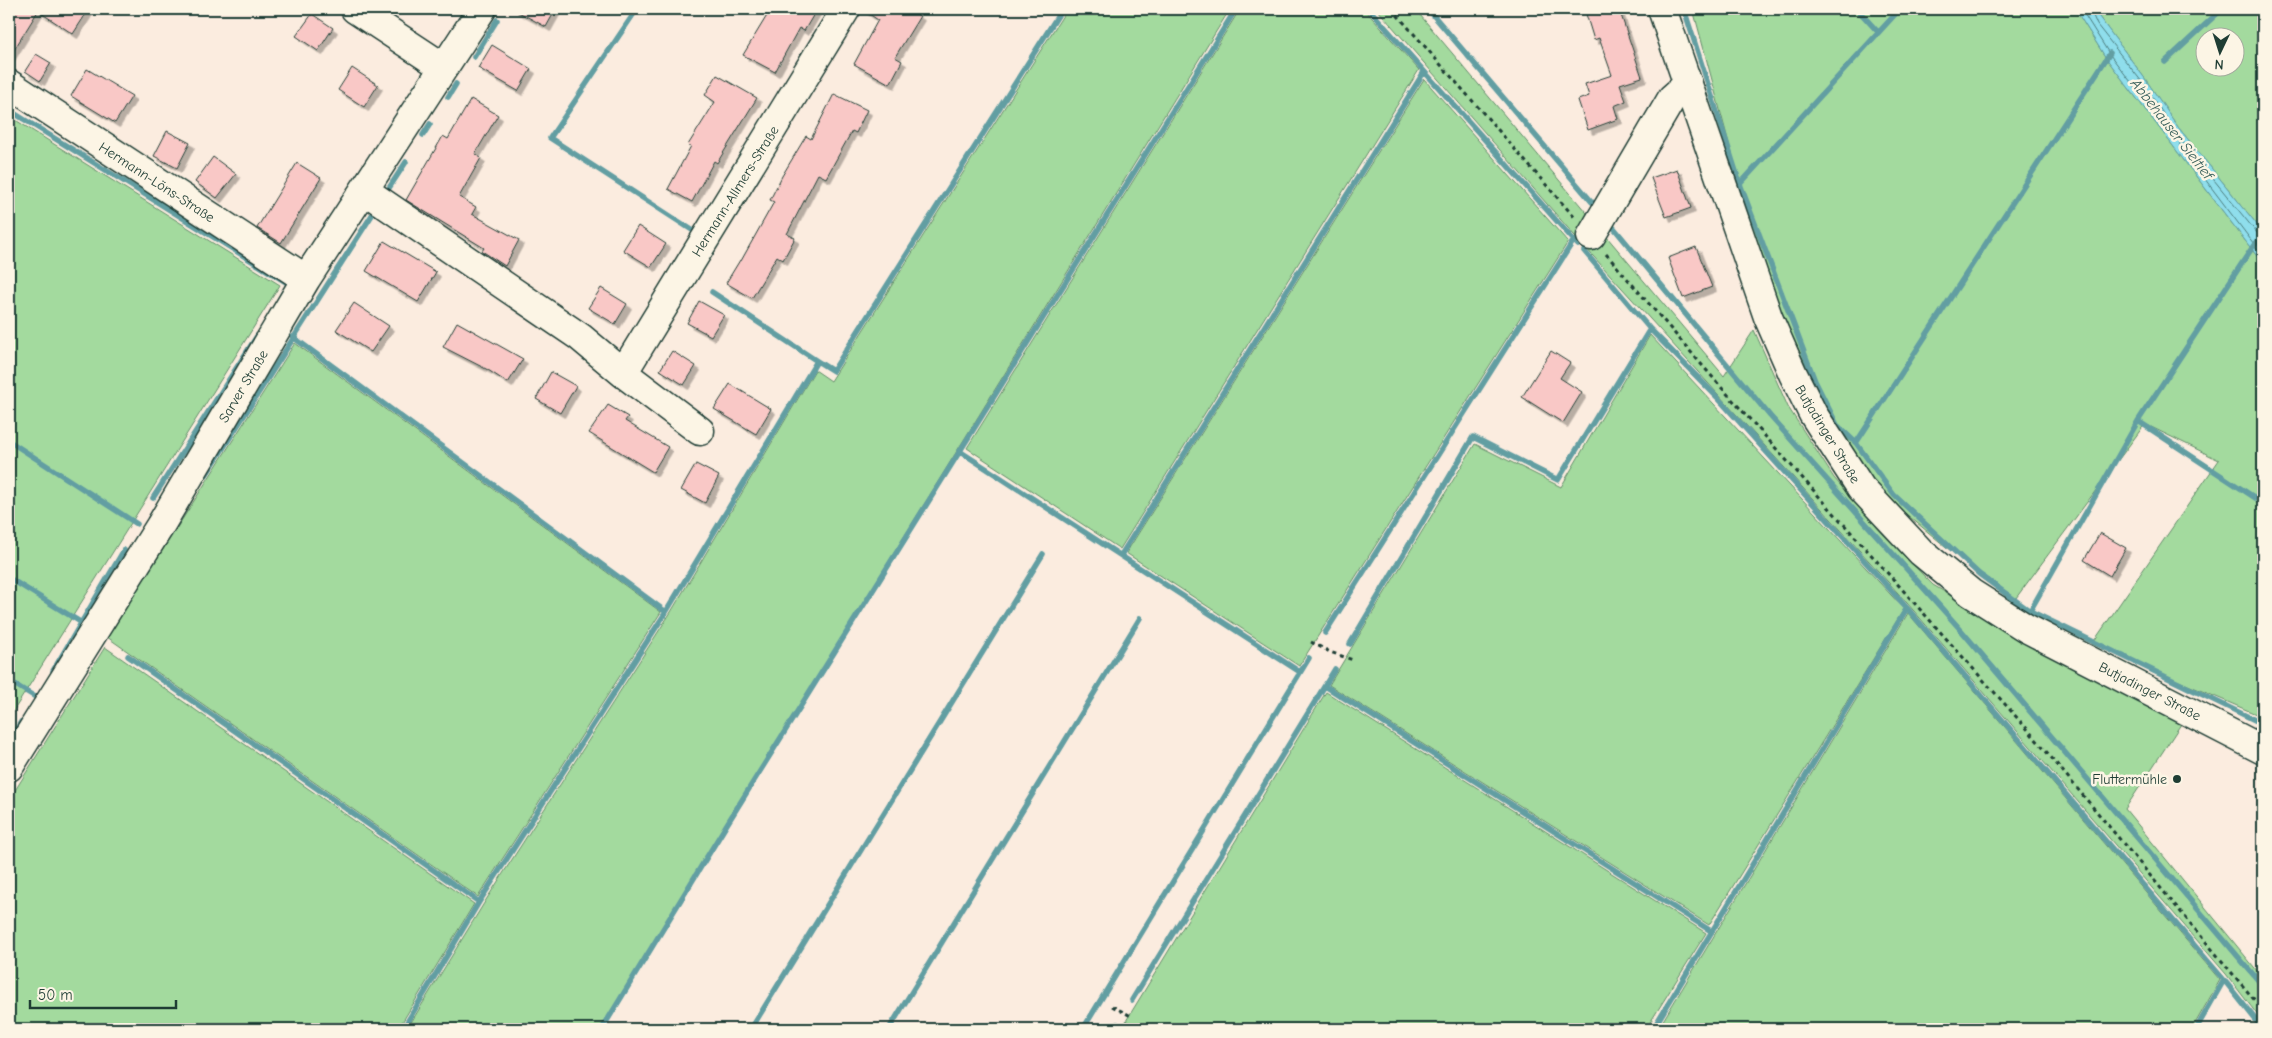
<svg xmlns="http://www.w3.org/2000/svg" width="2272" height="1038" viewBox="0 0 2272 1038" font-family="'Comic Neue',sans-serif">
	<defs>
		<filter id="shadow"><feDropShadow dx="4.5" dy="4.5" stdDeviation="0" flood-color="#0004"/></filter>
	</defs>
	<rect width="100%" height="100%" fill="#fbecdf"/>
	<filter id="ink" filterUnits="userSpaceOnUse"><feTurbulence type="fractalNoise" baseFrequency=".02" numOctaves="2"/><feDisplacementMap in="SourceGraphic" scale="10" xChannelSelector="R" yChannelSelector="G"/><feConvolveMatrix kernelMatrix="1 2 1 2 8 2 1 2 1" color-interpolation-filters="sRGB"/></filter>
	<g filter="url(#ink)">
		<path fill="#a3da9e" stroke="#618c69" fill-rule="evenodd" d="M1067,9H1230L600,1029H407L486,900L671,612L815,370L831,381Z
			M1240,9H1364L1419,70L1120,549L967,448Z
			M1377,9H1415L1724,376L1754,330L1788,407L1834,478L1882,533L1933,585L2046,652L2185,718L2125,809L2263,978V1022L2226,974L1907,603L1574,235Z
			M1693,9H2075L2106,58L2263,264V717L2092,644L2219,460L2145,424L2013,602L1866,481L1769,293Z
			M2093,9H2263V232L2178,127L2146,80ZM2204,38H2234V68H2204Z
			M1424,79L1568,242L1299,666L1126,553Z
			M9,116L280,285L9,718Z
			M1650,335L1904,609L1709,925L1329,685L1475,444L1561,487Z
			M295,343L661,612L478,897L107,637Z
			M1908,613L2220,980L2192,1029H1658Z
			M105,647L474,904L398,1029H9V800Z
			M1326,692L1706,933L1646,1029H1141L1126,1021Z"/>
		<path fill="#8fdeec" stroke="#629ea2" d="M2075,9H2093L2146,80L2178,127L2263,232V264L2106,58Z"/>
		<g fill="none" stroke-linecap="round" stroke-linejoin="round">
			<path stroke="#4c7d7e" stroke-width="1" d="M2081,9L2110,55L2166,127L2170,128V124L2142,82L2097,25L2090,9
				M2263,235L2257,233L2184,143L2180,142V146L2263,256"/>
			<path stroke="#629ea2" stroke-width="5.5" d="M637,9L550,138L692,230
				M1369,9L1578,245
				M1428,9L1592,202
				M1684,9L1740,184L1815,381L1837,425L1856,443L1894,495L1979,574L2030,611L2263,724
				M1857,9L1878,32
				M474,57L497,20
				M2165,62L2222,9
				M448,97L456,84
				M9,110L289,284L287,288
				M423,135L430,124
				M1740,184L1900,9
				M389,188L406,162
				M1614,228L1770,416L1961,630L2263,986
				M1584,251L1650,329L1717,397L1907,608L2224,980L2263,1029
				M712,292L817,361
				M293,337L666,612
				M2138,421L2263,503
				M9,441L137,524
				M1856,443L2110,53
				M961,452L1300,672
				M206,475L372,215
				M153,498L257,336
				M1121,555L1424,72
				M9,578L82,623
				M2030,611L2138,421L2256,242
				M1325,633L1574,240
				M1350,644L1473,437L1558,480L1650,329
				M128,656L479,902
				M53,671L124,550
				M9,681L37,698
				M1325,686L1711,931
				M9,741L21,722
				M9,785L16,775
				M1132,1000L1335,669
				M403,1029L479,902L666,612L817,361L833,371L1062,9
				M602,1029L727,824L1236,9
				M751,1029L1043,554
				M889,1029L1140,618
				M1083,1029L1309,658
				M1113,1029L1117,1024L1128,1029
				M1653,1029L1907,608
				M2196,1029L2224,980"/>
		</g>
		<path fill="#f9c8c6" stroke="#1f3d34" filter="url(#shadow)" d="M9,9H89L73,34L38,11L9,58Z
			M513,9H556L546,27Z
			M771,9H817L804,31L799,28L775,72L743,55Z
			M862,9H907L920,16L895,57L902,61L890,84L854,64L878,20Z
			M1602,9H1619L1642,77L1620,84L1626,101L1614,106L1618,119L1588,130L1578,100L1589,96L1585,84L1612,75L1599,38L1594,40L1586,14Z
			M312,14L333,28L318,51L296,36Z
			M492,45L531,69L518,91L478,68Z
			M36,54L51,63L40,81L25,71Z
			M352,68L378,85L364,107L338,90Z
			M87,69L132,96L115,123L71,96Z
			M717,75L757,98L717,163L714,161L692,202L668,189L691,146L688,145L715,102L705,95Z
			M834,94L867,110L856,133L852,131L826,178L818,174L787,234L795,238L783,260L777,256L752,298L726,283L740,260L741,261L774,202L770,200L782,176L806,136L811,139Z
			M471,99L498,115L475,154L481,158L459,197L476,207L472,214L519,240L505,266L482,251L484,248L406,200L443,136L448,139Z
			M167,131L190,143L177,168L154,156Z
			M213,157L236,174L217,198L195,182Z
			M297,163L321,178L281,243L257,228Z
			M1677,169L1691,208L1666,217L1651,178Z
			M638,226L666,244L651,267L623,250Z
			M384,241L436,272L418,302L366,271Z
			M1696,247L1712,287L1683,298L1668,258Z
			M601,288L627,304L615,324L588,308Z
			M699,301L724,315L711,336L687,323Z
			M354,303L389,326L371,352L336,330Z
			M457,322L523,359L508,383L488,370L443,347Z
			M672,351L696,366L684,385L660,370Z
			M1551,351L1570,363L1560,378L1582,392L1563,423L1522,397Z
			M551,372L576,386L560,413L536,399Z
			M730,384L771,409L756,434L714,409Z
			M608,405L628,417L625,421L668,447L653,472L589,433Z
			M696,464L719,476L705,503L681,490Z
			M2100,533L2126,548L2110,576L2084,560Z"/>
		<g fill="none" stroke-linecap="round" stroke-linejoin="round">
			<defs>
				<path id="minor" d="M355,9L443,67
					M9,84L306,279
					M364,190L580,337L623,373L700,431
					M1591,236L1672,98L1688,84
					M623,373L846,9
					M9,767L160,526L306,279L482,9"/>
				<path id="major" d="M1662,9L1768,317L1793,374L1813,414L1861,488L1921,552L1971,593L2026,628L2263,750"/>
			</defs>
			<use href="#minor" stroke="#1f3d34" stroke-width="31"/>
			<use href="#major" stroke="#1f3d34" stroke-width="31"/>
			<path stroke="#1f3d34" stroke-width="3" stroke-dasharray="4 4" stroke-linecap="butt" d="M1392,9L1576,219
				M1606,254L1721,387L2029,731L2263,1010
				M1311,642L1330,652L1353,660
				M1112,1006L1131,1016"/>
			<use href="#minor" stroke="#fcf5e5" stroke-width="28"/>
			<use href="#major" stroke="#fcf5e5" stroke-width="28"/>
		</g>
	</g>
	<circle fill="#1f3d34" stroke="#fcf5e5" stroke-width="2" cx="2177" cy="779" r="5"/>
	<g text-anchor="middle" stroke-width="5" stroke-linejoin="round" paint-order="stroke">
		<g font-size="14" fill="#1f3d34" stroke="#fcf5e5">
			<text transform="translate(157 182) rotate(33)" y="5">Hermann-Löns-Straße</text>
			<text transform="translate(735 191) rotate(-58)" y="5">Hermann-Allmers-Straße</text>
			<text transform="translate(243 386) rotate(-59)" y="5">Sarver Straße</text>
			<text transform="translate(1828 434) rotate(59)" y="5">Butjadinger Straße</text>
			<text transform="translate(2150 691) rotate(27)" y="5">Butjadinger Straße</text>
		</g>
		<g font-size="14" fill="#1f3d34" stroke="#fcf5e5" text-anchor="end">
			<text x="2167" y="784">Fluttermühle</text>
		</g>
		<g font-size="15" font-style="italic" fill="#355d59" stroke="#fcf5e5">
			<text transform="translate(2172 129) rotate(52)" y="5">Abbehauser Sieltief</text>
		</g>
	</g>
	<rect width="2272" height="1038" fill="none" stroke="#fcf5e5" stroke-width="30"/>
	<rect x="15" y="15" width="2242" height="1008" fill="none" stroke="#1f3d34" stroke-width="2" filter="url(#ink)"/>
	<g transform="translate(2220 52) rotate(184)"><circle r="24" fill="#fcf5e5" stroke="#a4ab9e"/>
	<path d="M0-4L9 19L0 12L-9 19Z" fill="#1f3d34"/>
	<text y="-8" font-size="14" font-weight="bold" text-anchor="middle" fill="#1f3d34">N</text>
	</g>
	<path d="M30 1000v8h146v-8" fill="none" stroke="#1f3d34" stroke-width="2.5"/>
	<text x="38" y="1000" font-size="15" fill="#1f3d34" stroke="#fcf5e5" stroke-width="4" paint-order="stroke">50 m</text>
</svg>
